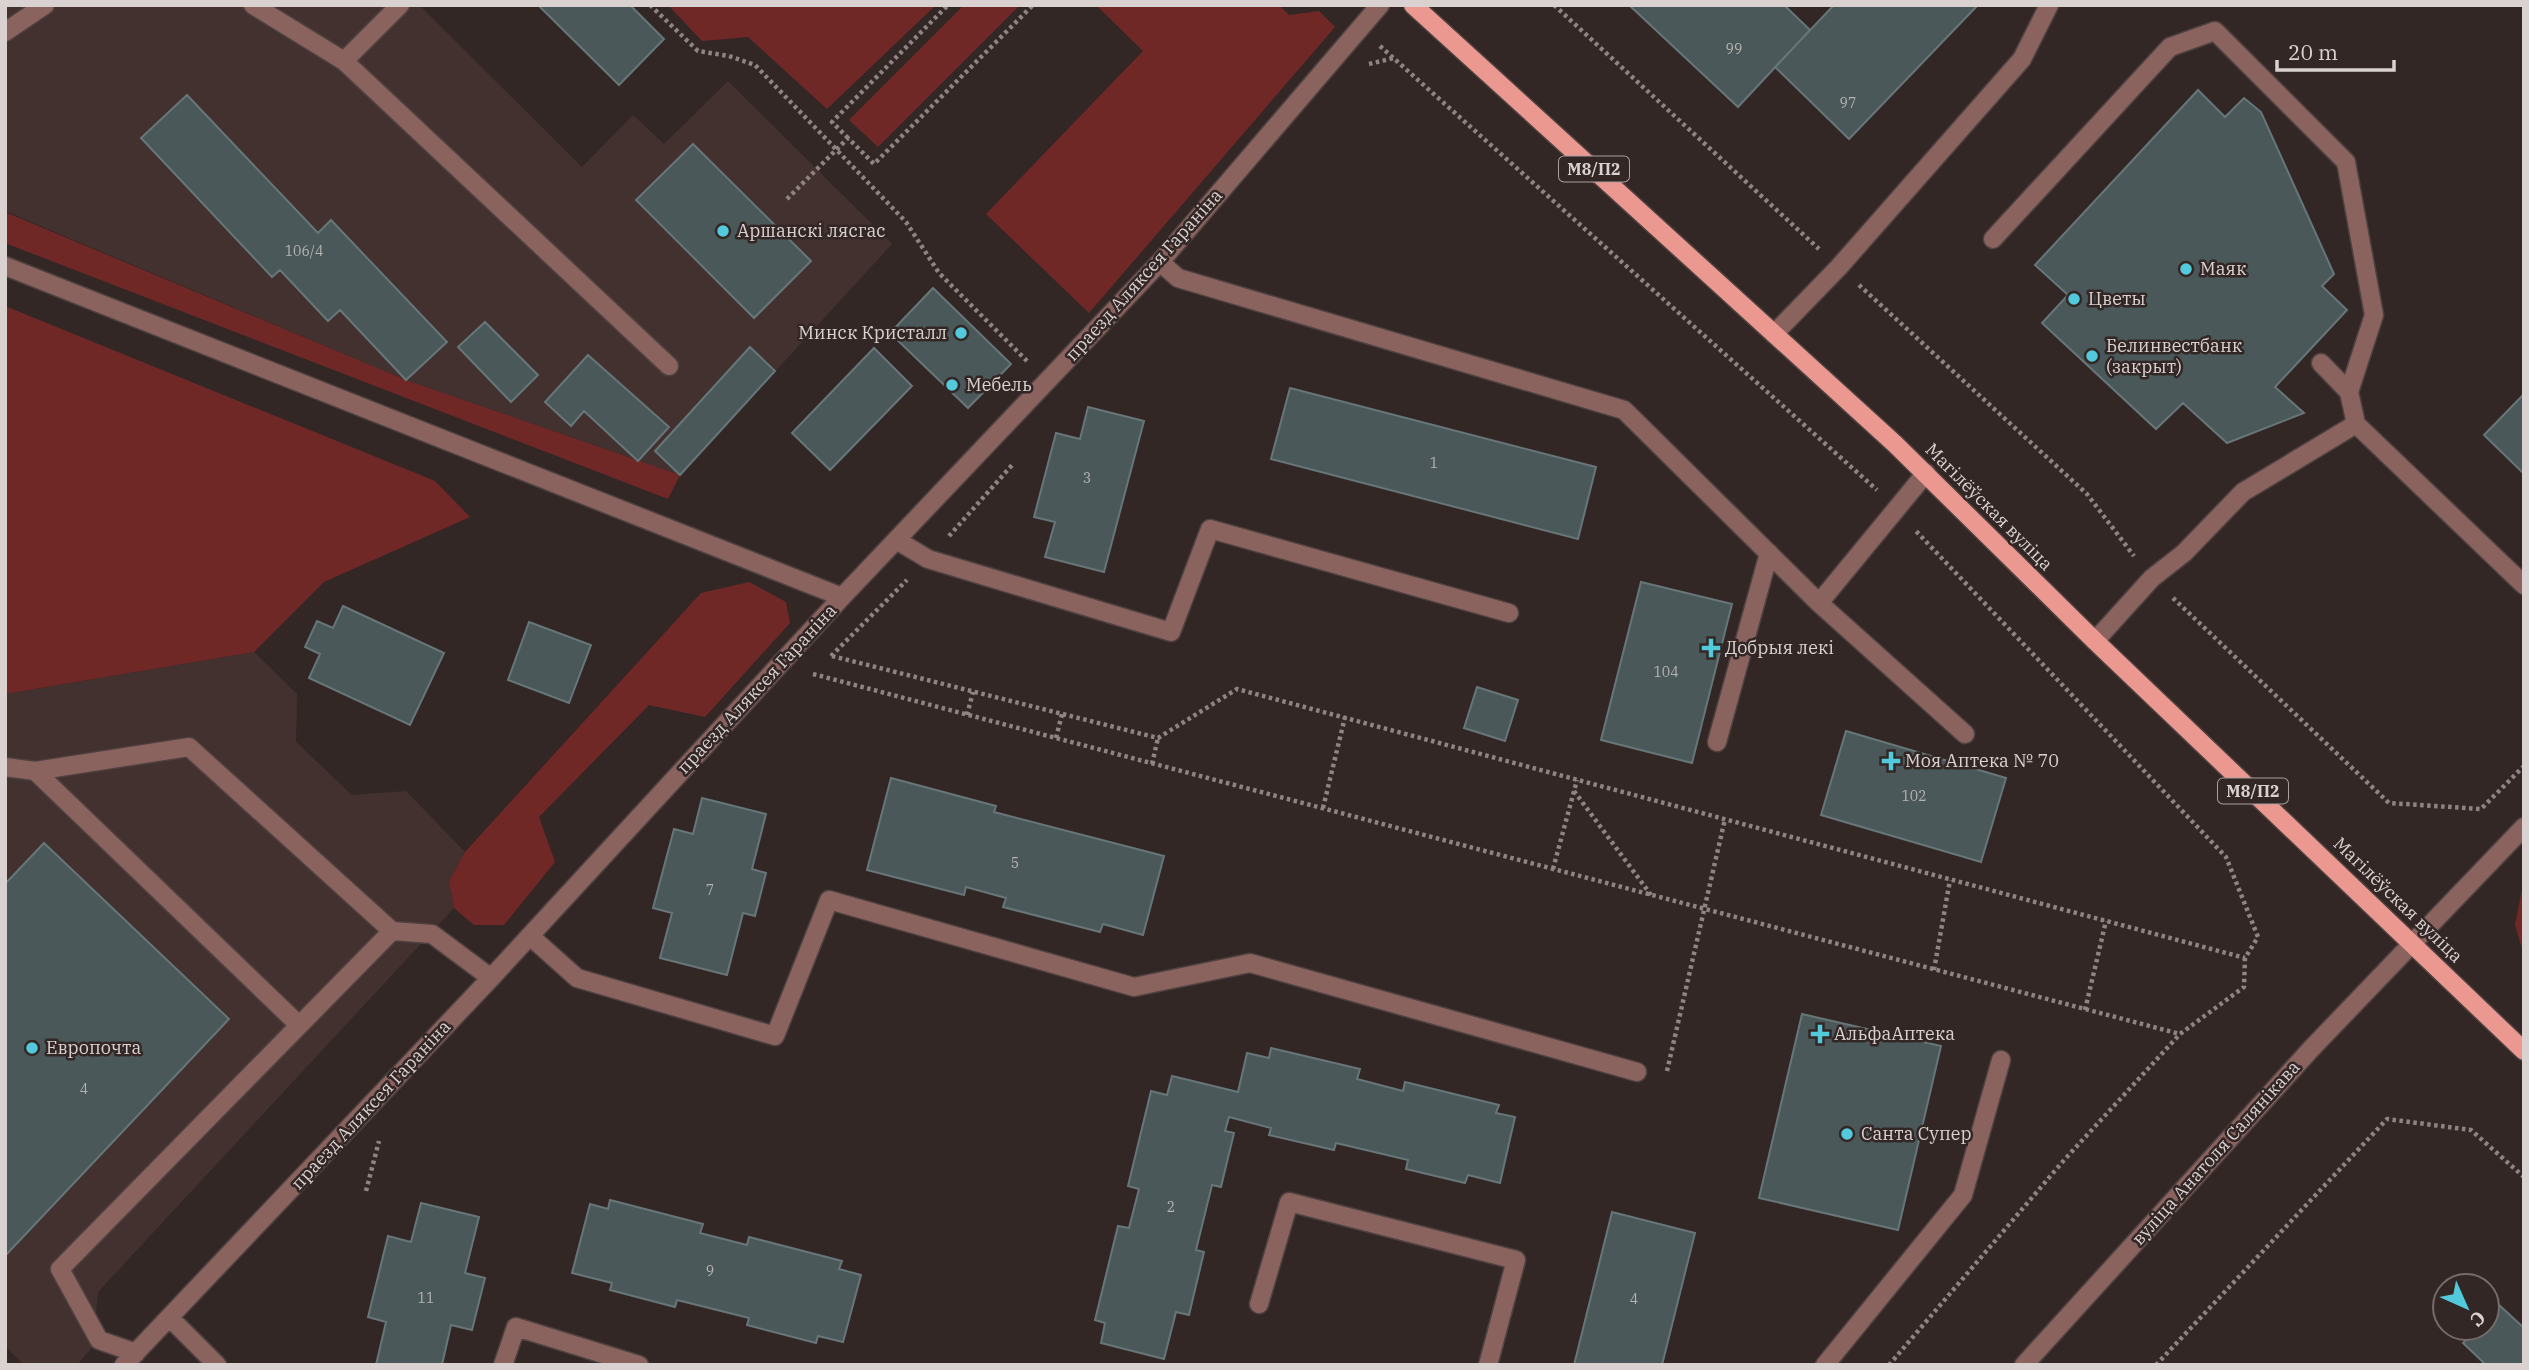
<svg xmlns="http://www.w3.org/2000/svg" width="2529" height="1370" viewBox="0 0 2529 1370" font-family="'IBM Plex Serif',serif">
	<rect width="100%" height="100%" fill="#332726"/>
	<path fill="#43312f" d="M5,5H419L582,167L633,115L664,144L728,81L892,244L680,475L406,380L5,211Z
		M254,652L297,694L296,742L352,795L406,791L465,852L449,881L454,908L98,1292L96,1313L106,1331L77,1365H24L5,1346V694Z"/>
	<path fill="#702826" d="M668,5H936L827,109L748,37L702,41Z
		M964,5H1020L878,147L849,120Z
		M1096,5H1279L1289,15L1319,11L1335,27L1089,313L986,214L1143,51Z
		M5,212L406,380L680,475L668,499L5,243Z
		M5,306L435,481L470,517L324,582L254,652L5,694Z
		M749,582L786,602L790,623L705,717L649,705L539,817L555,862L504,925H474L454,908L449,881L465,852L701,593Z
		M2522,889H2524V955L2515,925Z"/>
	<path fill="#4a585a" stroke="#677678" stroke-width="2" d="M538,5H630L664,39L619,85Z
		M1629,5H1784L1810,30L1738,107Z
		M1834,5H1978L1849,139L1775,67Z
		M2198,90L2225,117L2244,98L2261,112L2334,274L2322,286L2347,310L2275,387L2304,413L2227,443L2183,403L2156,429L2042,323L2068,295L2035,265Z
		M187,95L318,233L331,220L447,342L406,380L340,310L328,321L280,270L272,277L141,138Z
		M693,144L811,261L754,318L636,200Z
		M933,288L1011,364L968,408L890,333Z
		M485,322L538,375L511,402L458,347Z
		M750,347L775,371L680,475L655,451Z
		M874,348L912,386L830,470L792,433Z
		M588,355L669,427L638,461L584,411L571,426L545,402Z
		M1290,388L1596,467L1578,539L1271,459Z
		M2524,394V474L2484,435Z
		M1088,407L1144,421L1104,572L1045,557L1055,522L1034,517L1056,433L1080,439Z
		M1641,582L1732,604L1692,763L1601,740Z
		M343,606L444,653L410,725L309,678L320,654L305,647L317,621L333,628Z
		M529,622L591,645L569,703L508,680Z
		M1477,687L1518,700L1505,741L1464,728Z
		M1846,731L2006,778L1981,862L1821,815Z
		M891,778L996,806L994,812L1164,856L1143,935L1103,924L1100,932L1003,907L1006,898L966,887L964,895L867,870Z
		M702,798L766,814L752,869L766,873L755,916L743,913L727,975L660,958L672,913L653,908L674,829L693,834Z
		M44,843L229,1019L5,1256V884Z
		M1802,1014L1941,1046L1898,1230L1759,1198Z
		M1271,1048L1360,1069L1357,1079L1403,1091L1405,1082L1499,1105L1496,1113L1515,1117L1500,1183L1468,1175L1465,1183L1406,1169L1408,1160L1336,1143L1334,1150L1269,1135L1271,1128L1229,1117L1225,1131L1234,1133L1221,1187L1212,1185L1196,1250L1204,1252L1189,1315L1176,1312L1164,1359L1101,1343L1105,1323L1095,1320L1118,1226L1129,1228L1139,1189L1128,1186L1151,1091L1167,1095L1172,1076L1238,1092L1247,1053L1269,1058Z
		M610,1200L703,1224L700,1233L747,1245L749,1237L842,1261L839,1269L861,1275L843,1342L818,1336L816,1343L747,1325L749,1318L677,1300L675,1307L610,1290L612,1283L572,1273L590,1204L608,1209Z
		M421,1203L479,1217L465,1273L485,1278L472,1330L451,1325L442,1365H376L386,1322L368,1317L388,1236L411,1242Z
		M1612,1212L1695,1233L1662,1365H1574Z
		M2498,1304L2524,1328V1365H2486L2463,1343L2477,1328H2487V1316Z"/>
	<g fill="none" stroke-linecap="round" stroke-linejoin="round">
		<defs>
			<path id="minor" d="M253,5L344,61L400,5
				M5,32L45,5
				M344,61L669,366
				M1993,239L2170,47L2215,31L2346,162L2374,315L2349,392
				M1160,262L1178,278L1624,410L1819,603L1965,734
				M5,266L842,597
				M1774,334L1839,267L2022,59L2049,5
				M2321,363L2349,392L2356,424
				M898,541L928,559L1171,632L1210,529L1509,613
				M1819,603L1926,473
				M2095,641L2152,578L2184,553L2243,492L2356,424L2524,585
				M1717,742L1769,553
				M5,767L35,771L189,747L392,931L432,934L491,978
				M35,771L299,1025
				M530,936L577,978L775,1036L829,900L1134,987L1250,963L1637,1072
				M1259,1304L1289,1202L1516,1260L1488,1365
				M170,1318L217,1365
				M136,1353L99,1340L60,1269L392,931
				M124,1365L491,978L842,597L1160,262L1380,5
				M503,1365L516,1327L639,1365
				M1825,1365L1963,1195L2001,1060
				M2024,1365L2311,1049L2524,827"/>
			<path id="major" d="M1413,5L1895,444L2095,641L2524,1051"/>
		</defs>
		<use href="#minor" stroke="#4e4241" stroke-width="21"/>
		<use href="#major" stroke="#4e4241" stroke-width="21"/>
		<path stroke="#8e8483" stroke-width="4.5" stroke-dasharray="3.5 3.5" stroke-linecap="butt" d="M650,5L698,51L729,56L755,65L906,222L939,273L1027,361
			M1554,5L1819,249
			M1380,46L1877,490
			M1369,64L1394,58
			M848,138L832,122L948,5
			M787,199L848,138L874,164L1033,5
			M1859,285L2087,494L2134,556
			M949,536L1013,464
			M2173,598L2389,803L2481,809L2524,766
			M831,656L907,580
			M832,656L1158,738L1237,689L2245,958
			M813,674L2180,1034
			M967,715L973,692
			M1056,738L1062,714
			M1152,764L1158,738
			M1574,791L1651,895
			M1323,808L1345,717
			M1553,869L1577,780
			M1934,970L1950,880
			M2085,1010L2106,921
			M1667,1071L1725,819
			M366,1191L379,1141
			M1889,1365L2065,1159L2180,1034L2244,987L2245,958L2258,937L2226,857L1914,529
			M2156,1365L2387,1119L2471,1130L2524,1177"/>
		<use href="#minor" stroke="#8a625e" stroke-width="18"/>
		<use href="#major" stroke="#eb9891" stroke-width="18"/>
	</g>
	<g fill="#53cadc" stroke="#332726" stroke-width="2.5">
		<circle cx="723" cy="231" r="7"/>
		<circle cx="2186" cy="269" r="7"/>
		<circle cx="2074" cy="299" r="7"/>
		<circle cx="961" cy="333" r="7"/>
		<circle cx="2092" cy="356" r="7"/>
		<circle cx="952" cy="385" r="7"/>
		<path d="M1707.5 637.5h7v7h7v7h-7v7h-7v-7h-7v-7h7z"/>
		<path d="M1887.5 750.5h7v7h7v7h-7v7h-7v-7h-7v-7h7z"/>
		<path d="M1816.5 1023.5h7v7h7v7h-7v7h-7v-7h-7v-7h7z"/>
		<circle cx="32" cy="1048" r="7"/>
		<circle cx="1847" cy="1134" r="7"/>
	</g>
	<g text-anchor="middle" stroke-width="5" stroke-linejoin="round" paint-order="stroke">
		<g font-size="14" fill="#b6b4b3">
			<text x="1734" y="54">99</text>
			<text x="1848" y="108">97</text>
			<text x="304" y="256">106/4</text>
			<text x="1434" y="468">1</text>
			<text x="1087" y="483">3</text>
			<text x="1666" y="677">104</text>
			<text x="1914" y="801">102</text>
			<text x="1015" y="868">5</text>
			<text x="710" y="895">7</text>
			<text x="84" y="1094">4</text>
			<text x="1171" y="1212">2</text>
			<text x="710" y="1276">9</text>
			<text x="426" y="1303">11</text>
			<text x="1634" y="1304">4</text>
		</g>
		<g fill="#332726" stroke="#a89f9e" stroke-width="2">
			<rect x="1559" y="156.5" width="70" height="25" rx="5"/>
			<rect x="2218" y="778.5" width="70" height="25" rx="5"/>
		</g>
		<g font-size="16" font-weight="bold" fill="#dad2d1">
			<text x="1594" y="175">М8/П2</text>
			<text x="2253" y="797">М8/П2</text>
		</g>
		<g font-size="18" fill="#dad2d1" stroke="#332726" text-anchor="start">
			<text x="737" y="237">Аршанскі лясгас</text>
			<text x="2200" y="275">Маяк</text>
			<text x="2088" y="305">Цветы</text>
			<text x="947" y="339" text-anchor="end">Минск Кристалл</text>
			<text x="2106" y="352">Белинвестбанк<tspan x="2106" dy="21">(закрыт)</tspan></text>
			<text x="966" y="391">Мебель</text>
			<text x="1725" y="654">Добрыя лекі</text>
			<text x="1905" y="767">Моя Аптека № 70</text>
			<text x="1834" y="1040">АльфаАптека</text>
			<text x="46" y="1054">Европочта</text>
			<text x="1861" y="1140">Санта Супер</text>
		</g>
		<g font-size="18" fill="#dad2d1" stroke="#332726">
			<text transform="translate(1144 275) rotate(-48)" y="6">праезд Аляксея Гараніна</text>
			<text transform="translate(1989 507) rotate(45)" y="6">Магілёўская вуліца</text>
			<text transform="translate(757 689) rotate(-47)" y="6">праезд Аляксея Гараніна</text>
			<text transform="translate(2398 900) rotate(44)" y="6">Магілёўская вуліца</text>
			<text transform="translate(371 1105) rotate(-47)" y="6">праезд Аляксея Гараніна</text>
			<text transform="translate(2216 1153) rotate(-48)" y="6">вуліца Анатоля Салянікава</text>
		</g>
	</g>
	<rect width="2529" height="1370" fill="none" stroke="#dad2d1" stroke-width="14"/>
	<g transform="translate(2466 1307) rotate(135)"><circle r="33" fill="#332726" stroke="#766b6a" stroke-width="2"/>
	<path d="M0-5L12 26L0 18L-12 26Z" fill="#53cadc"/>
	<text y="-10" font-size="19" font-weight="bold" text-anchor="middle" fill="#dad2d1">С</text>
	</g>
	<path d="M2277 60v10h117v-10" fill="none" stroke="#dad2d1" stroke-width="3.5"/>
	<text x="2288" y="60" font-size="21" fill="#dad2d1" stroke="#332726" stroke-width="5" paint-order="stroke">20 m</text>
</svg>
